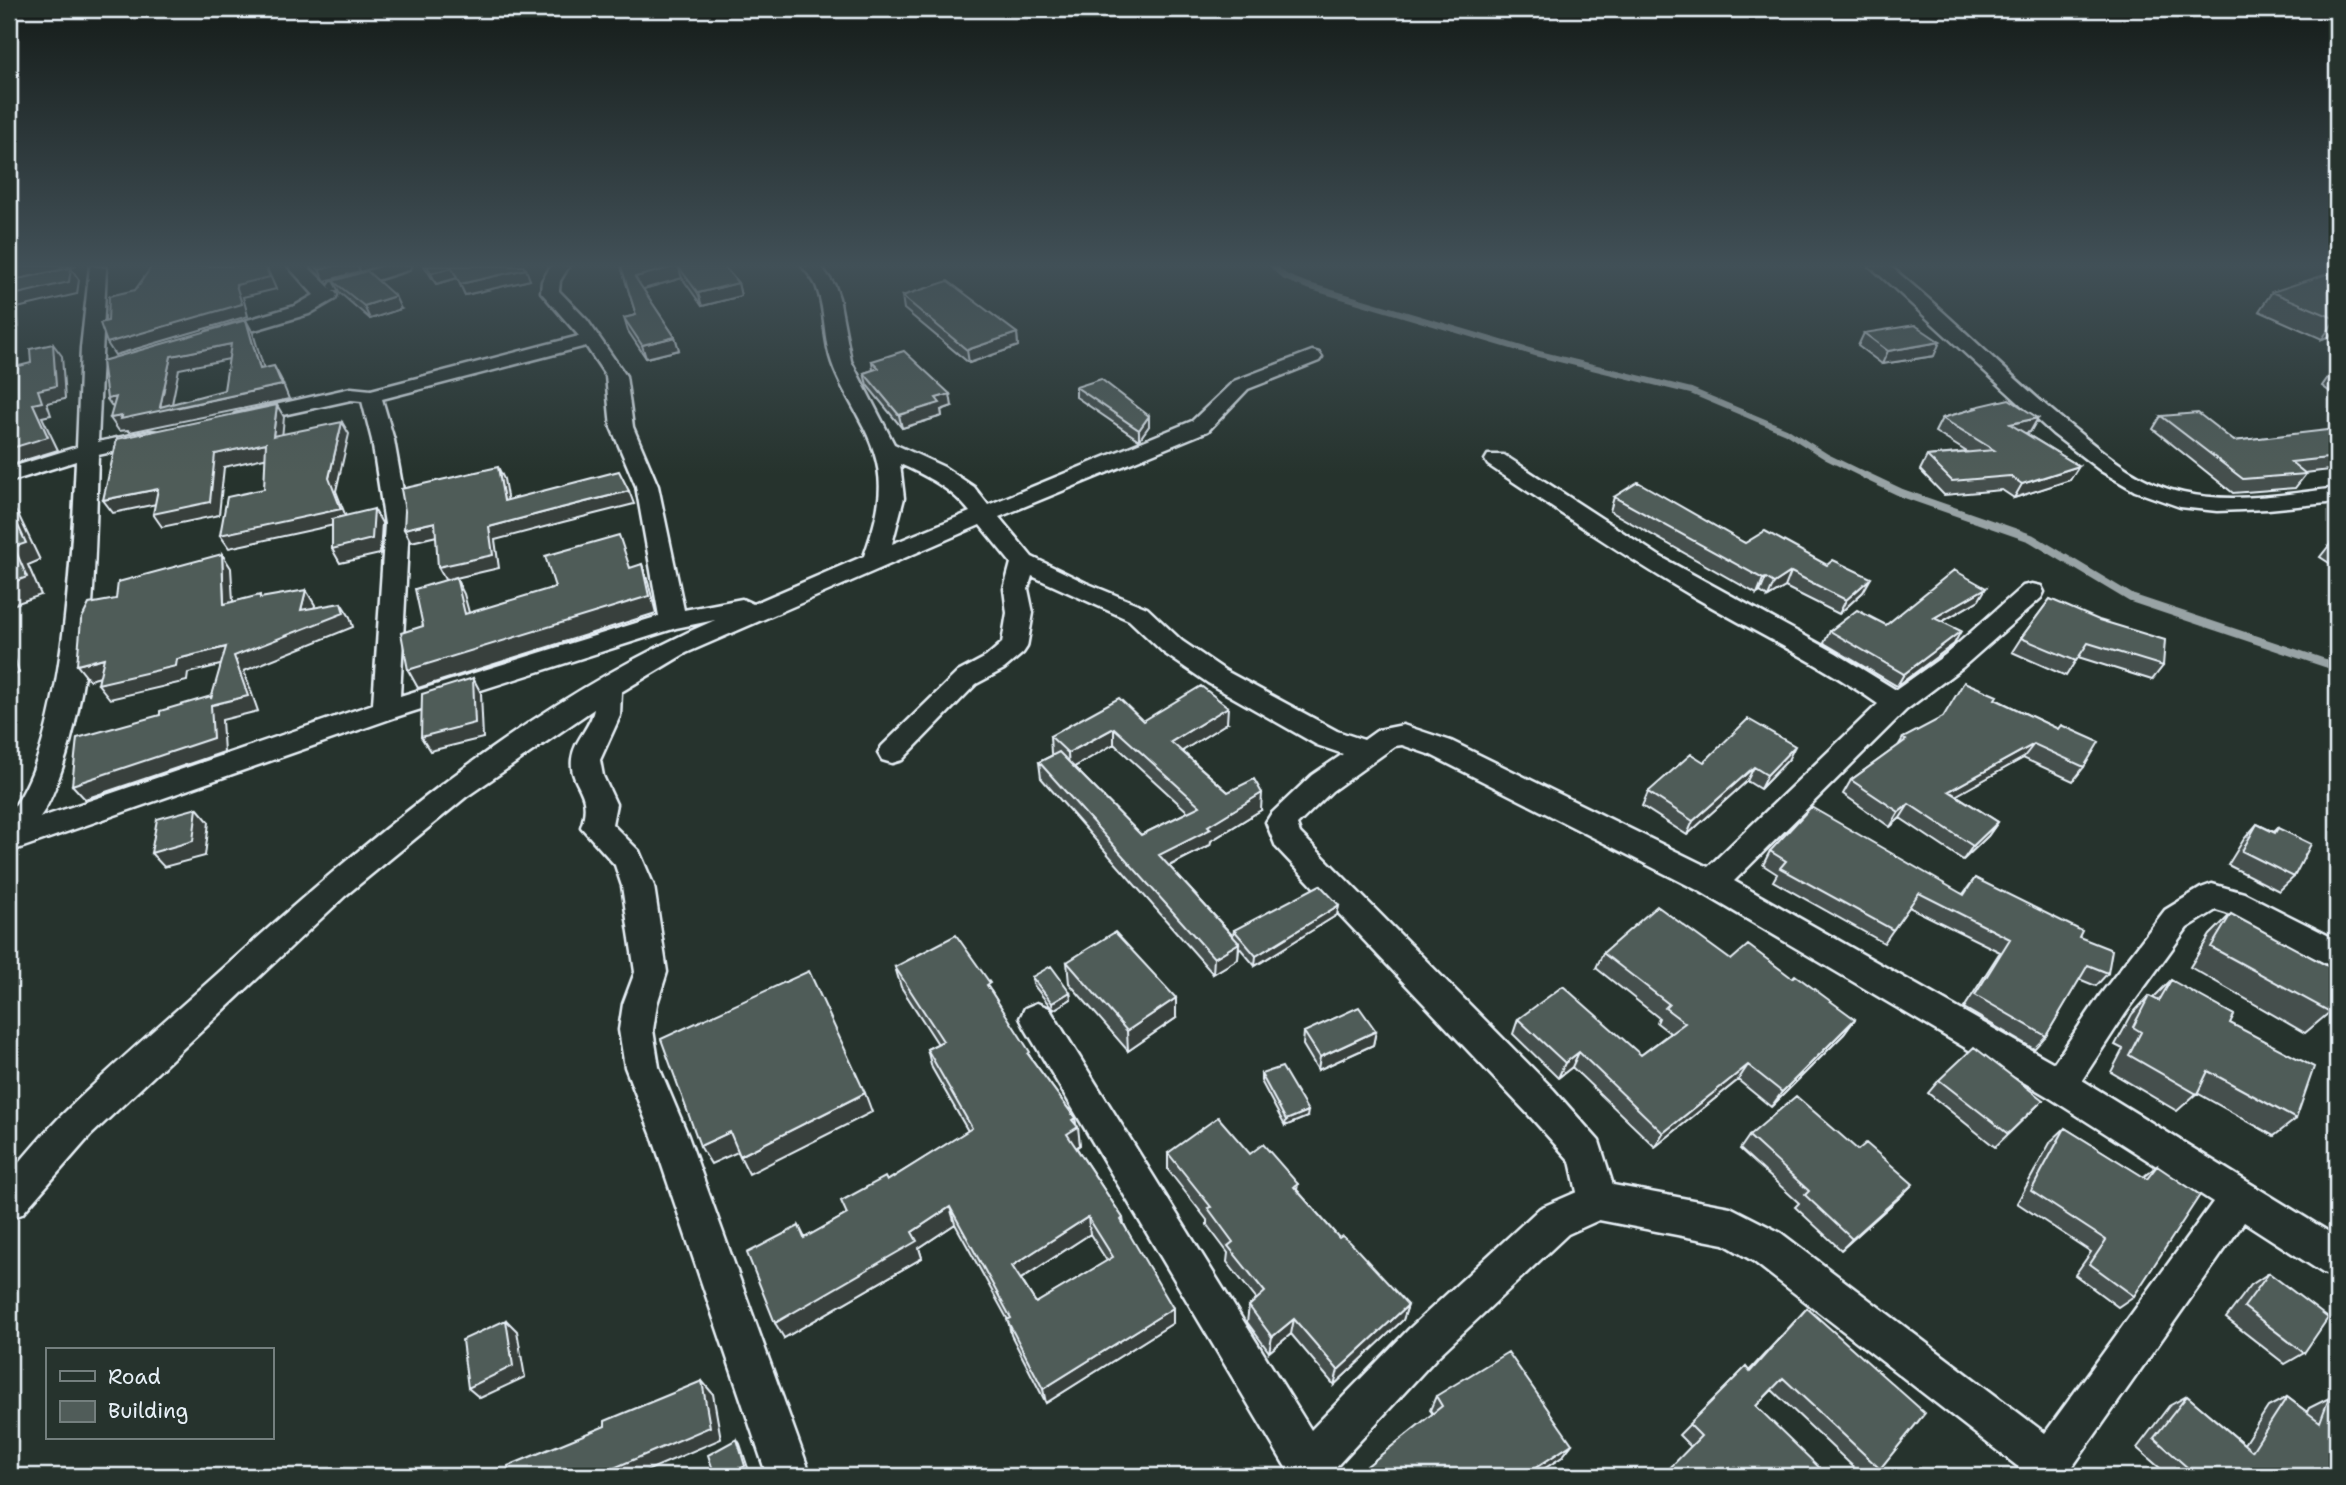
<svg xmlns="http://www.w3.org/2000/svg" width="2346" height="1485" viewBox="0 0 2346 1485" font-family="'Shantell Sans',sans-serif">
	<rect width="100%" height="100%" fill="#26332d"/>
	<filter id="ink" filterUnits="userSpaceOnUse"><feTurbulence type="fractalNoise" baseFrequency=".0143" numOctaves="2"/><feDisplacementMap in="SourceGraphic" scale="14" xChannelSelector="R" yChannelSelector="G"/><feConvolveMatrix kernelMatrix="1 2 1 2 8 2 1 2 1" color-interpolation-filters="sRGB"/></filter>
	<g filter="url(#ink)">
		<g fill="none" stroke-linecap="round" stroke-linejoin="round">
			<path stroke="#98a3a5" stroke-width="6" d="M1273,266L1285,277L1305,285L1539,354L1691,391L1786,431L1827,457L1870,478"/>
			<path stroke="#98a3a5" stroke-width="8" d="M1866,476L1902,493L2031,538L2131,598L2337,667"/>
			<defs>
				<path id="minor" d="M90,266L106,268L98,442L151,431L159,432L162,437L159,442L98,455C95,560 95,681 58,780C53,793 48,807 39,818L373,704L385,524L372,440L362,401L351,400L242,424L235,422L231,418L235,414L351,388L371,390L579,336L541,292L542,281L551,266H569L560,281L559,291L587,320L626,376L633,427L658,486L684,610L742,599L753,604L864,556C884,500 888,470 858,416C849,399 838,381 832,363C823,339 826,312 817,288C814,279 807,273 802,266H821L835,286L839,298L851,361L894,444L944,467L974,487L988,505L1192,421L1234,381L1312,351L1319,353L1322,357L1319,361L1248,389L1208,431L999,517L1032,557L1086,583L1147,608L1182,641L1226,671L1337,731L1364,740L1378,730L1403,725L1451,741L1708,867L1878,704C1820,663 1756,633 1694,597C1624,556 1556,510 1488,465L1485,460L1488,455H1504L1661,557L1836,653L1896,690L1945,655L2023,586L2032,584L2041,586L2044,592L2041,598L1963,667L1906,710L1734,881L2054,1063L2101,994L2165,910L2201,888L2212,884L2244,893L2337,940V969L2226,913L2216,910L2187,928L2125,1014L2082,1080L2337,1237V1278L2323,1273L2244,1222L2066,1476H2018L2021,1469L1753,1261L1724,1244L1599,1220L1568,1234L1437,1357L1334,1469L1337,1476H1291L1025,1028L1020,1018L1025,1008L1037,1003L1049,1008L1311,1430L1409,1329L1540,1208L1577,1192L1570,1161L1527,1113L1276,847L1266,822L1271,814L1312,775L1343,754L1317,745L1208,683L1164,653L1129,620L1032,576L1028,589L1033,613L1027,647L1023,653L1004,669L976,684L902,760L892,763L882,760L878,753L882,746L958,672L986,657L1002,643L1007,613L1004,589L1011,563L980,525L686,653L621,692L620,716L600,760L603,776L616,804L612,824L639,851L654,886L667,972L657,1004L653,1030L659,1067L688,1136L811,1476H767L652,1136L625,1067L619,1030L623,1004L635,972L622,886L615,865L581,827C594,790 569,787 572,759C574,740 591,727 594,709L466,797L345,896L90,1136L22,1214L9,1219V1174C28,1153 46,1130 66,1111C114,1064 166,1020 216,975C367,839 527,702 715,620L676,628L396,717L9,852V813C64,750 72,547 76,461L9,482V468L77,447L81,348ZM586,346L606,376L611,427L636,486L659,616L400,696L409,524L394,440L382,399ZM900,464C927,476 952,489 970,512L892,544L904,498ZM1402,745L1431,755L1701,892L2047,1096L2213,1202L2045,1433L1781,1233L1730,1207L1613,1185L1599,1141L1553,1089L1300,833L1297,825L1332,791L1395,746Z
					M288,266H307L331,289L329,286L332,282L384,266H411L408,270L344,290H333L337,295L335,299L309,314L221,340H207L204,336L207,332L295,306L314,295Z
					M1870,266H1890C1955,319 2012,380 2078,432C2109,457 2143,485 2183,493C2233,504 2287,494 2337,488V502L2268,509L2217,511L2180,507L2135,491L2101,471L2053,434Z"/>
			</defs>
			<use href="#minor" stroke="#e8f1f8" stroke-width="5"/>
			<use href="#minor" fill="#26332d" fill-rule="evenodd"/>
		</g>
		<path fill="#454f4d" stroke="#e8f1f8" stroke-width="2" fill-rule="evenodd" d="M310,266H360L358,267L360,271L325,281Z
			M424,266H523L530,280L465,295L457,278L436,284Z
			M621,266H724L738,283L741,296L702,306L682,278L643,289L675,337L679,350L646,358L628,331L624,318L636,315Z
			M2337,276V334L2322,339L2259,311L2272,292Z
			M333,281L401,309L370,319L340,293Z
			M902,296L1017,333L1018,346L969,363L904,309Z
			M1864,333L1934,356L1882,364L1858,346Z
			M872,361L952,406L941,410L942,416L902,428L867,385L864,373L873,370Z
			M2331,373H2337V397L2322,386Z
			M1076,387L1149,416V426L1139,440L1076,397Z
			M1975,407L2038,418L2030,432L2025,433L2079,466L2070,480L2014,498L2002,490L1944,495L1920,470L1927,456L1967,452L1935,432L1942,418L1973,409Z
			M2161,416L2234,441L2337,430V469L2305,473L2306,474L2295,488L2233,493L2153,429Z
			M1614,497L1745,543L1863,592L1839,614L1785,587L1768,597L1760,592L1757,594L1610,511Z
			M2337,541V568L2320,557L2331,543Z
			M2050,599L2163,666L2152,680L2078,657L2066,676L2012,652L2021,638Z
			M1979,600L1942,622L1954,644L1897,686L1824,643L1830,631L1886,625Z
			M1995,699L2058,729L2084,767L2073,781L2023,758L1956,795L1998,822L1988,836L1963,860L1900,818L1890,827L1843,794L1851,780L1898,746L1903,738Z
			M1143,721L1227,723L1182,751L1228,792L1261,810L1211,841L1210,845L1169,866L1233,936L1234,930L1339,905L1337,915L1255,966L1239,947L1238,959L1213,974L1041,778L1039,762L1053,755L1051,753L1050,736ZM1114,744L1188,812L1141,835L1074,767Z
			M1788,760L1760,789L1747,781L1687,835L1642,806L1648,792L1704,762Z
			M2257,824L2274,832L2278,828L2294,877L2279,891L2228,865L2244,839Z
			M1770,851L1963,894L1975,878L2079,937L2108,973L2096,986L2079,979L2046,1036L2034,1049L1964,1008L2000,952L1909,907L1884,943L1773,881L1777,874L1763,865Z
			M2231,914L2330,1012L2305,1033L2190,967L2210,935Z
			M1603,953L1731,960L1792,978L1855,1019L1844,1034L1771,1107L1738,1080L1655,1147L1572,1067L1558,1078L1513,1034L1518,1019L1641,1055L1670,1033L1657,1023L1659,1018L1596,968Z
			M1067,962L1176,1018L1128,1051L1069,983Z
			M895,967L991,991L1031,1058L1075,1118L1080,1145L1076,1147L1123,1218L1124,1224L1173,1323L1046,1403L1011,1335L1008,1320L955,1224L919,1248L922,1258L784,1338L799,1226L805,1238L847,1214L887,1181L968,1131L932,1068L927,1049L938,1044L901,987ZM1090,1234L1107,1261L1036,1303L1021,1279Z
			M1032,977L1070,992L1071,999L1053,1010L1033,984Z
			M2171,980L2230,1023L2296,1119L2274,1136L2197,1093L2177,1111L2111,1072L2123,1049L2115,1045L2132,1014L2149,996L2153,998Z
			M1376,1031L1373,1045L1318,1070L1303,1045L1304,1032Z
			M1261,1074L1307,1117L1285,1126L1261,1081Z
			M1939,1080L2043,1100L1995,1147L1928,1093Z
			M2065,1128L2143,1177L2157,1166L2134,1296L2118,1307L2075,1275L2091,1252L2017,1203L2051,1141Z
			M1749,1136L1901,1196L1841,1250L1795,1207L1799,1203L1740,1149Z
			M1168,1153L1250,1154L1298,1184L1297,1190L1339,1238L1408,1305L1403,1320L1334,1385L1291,1334L1269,1352L1247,1322L1249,1306L1257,1300L1227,1262L1228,1253L1207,1225V1220L1168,1170Z
			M2269,1273L2304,1353L2285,1364L2226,1318L2251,1285Z
			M1807,1308L1880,1469L1870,1476H1863L1772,1390L1756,1406L1691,1447L1679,1435L1746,1367L1749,1371Z
			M1436,1396L1572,1444L1562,1457L1533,1476H1359L1361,1471L1433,1414L1430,1410Z
			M2187,1396L2244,1444L2268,1407L2287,1397L2307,1412L2309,1408L2329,1398L2337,1476H2169L2137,1448L2169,1406Z"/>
		<path fill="#38403e" stroke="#e8f1f8" stroke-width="2" d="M17,266H77L9,281V268Z
			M265,266H266L276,289L243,297L248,316L115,355L107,343L236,285Z
			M334,266H360L358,267L360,271L325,281L319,270Z
			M678,266L682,278L640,290L635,277Z
			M71,268L79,280L77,294L17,308L19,327L9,330V296Z
			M452,268L457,278L436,284L431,273Z
			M526,269L530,280L465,295L460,284Z
			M738,283L741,296L702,306L698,293Z
			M395,296L401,309L370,319L364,306Z
			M2336,319H2337V334L2322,339Z
			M246,320L253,333L268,382L260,369Z
			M1017,333L1018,346L969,363L967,350Z
			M675,337L679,350L646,358L642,345Z
			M1940,342L1934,356L1882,364L1888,351Z
			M53,344L62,356L65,399L47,403L51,415L42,417L58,450L9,465V449L33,404Z
			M231,344L239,357L179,369L171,409L282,385L274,366L281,379L289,399L130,432L128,430L119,431L110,418L160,407L171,356Z
			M9,351L15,360L24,379L15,367Z
			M950,394L952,406L941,410L942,416L902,428L899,415L936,398Z
			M116,397V412L107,399Z
			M277,405L284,417L281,449L273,436Z
			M1149,416V426L1139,440V430Z
			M2038,418L2030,432L2003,438L2010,424Z
			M342,422L349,434L336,491L348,522L229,548L220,535L329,478Z
			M266,443L273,456L224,467L219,515L162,527L153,514L215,454Z
			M2079,466L2070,480L2014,498L2022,484Z
			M498,467L504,479L510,514L504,501Z
			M158,489L166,502L113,513L103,500Z
			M629,491L634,504L563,522L495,540L499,568L456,578L464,594L474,631L438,567L489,527L557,509Z
			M9,503L19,516L40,560L28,565L41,595L9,606V584L14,547Z
			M374,509L382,523L380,554L340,563L332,549Z
			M435,522L441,535L411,542L404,529Z
			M222,554L231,568L234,618L224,604Z
			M642,564L648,582L656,613L418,688L408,670Z
			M1791,572L1785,587L1768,597L1774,583Z
			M1766,578L1760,592L1757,594L1763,579Z
			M1871,578L1863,592L1839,614L1846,600Z
			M1986,588L1979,600L1927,630L1934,618Z
			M306,590L315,605L311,624L301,610Z
			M341,603L350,617L353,627L244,671L258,711L222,720L224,752L85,799L72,785L211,705L217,704L236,661L188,673L187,681L110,699L98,684L177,659L226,647L234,656Z
			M1961,631L1954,644L1897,686L1904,674Z
			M9,648L13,652L19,673L15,675L16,726L9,728Z
			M104,658L116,673L89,680L77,665Z
			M473,678L481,693L483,738L430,751L421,737Z
			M1228,707L1227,723L1171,758V742Z
			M1114,728V744L1069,770L1068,753Z
			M2034,744L2023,758L1939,805L1949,791Z
			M1795,746L1788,760L1760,789L1767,775Z
			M1754,767L1747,781L1687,835L1693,821Z
			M1262,793L1261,810L1211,841L1210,845L1159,871V855Z
			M1909,804L1900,818L1890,827L1899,812Z
			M197,808L209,822L205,856L164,867L151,853Z
			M1998,822L1988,836L1963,860L1973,846Z
			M1339,905L1337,915L1255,966L1256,956Z
			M1239,943L1238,959L1213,974L1214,958Z
			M1070,992L1071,999L1053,1010L1052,1003Z
			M1176,998V1018L1128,1051L1127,1031Z
			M1855,1019L1844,1034L1771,1107L1782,1092Z
			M1376,1031L1373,1045L1318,1070L1320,1057Z
			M1579,1052L1572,1067L1558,1078L1565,1063Z
			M1748,1065L1738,1080L1655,1147L1663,1133Z
			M865,1093L872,1112L749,1174L740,1156Z
			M1308,1111L1307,1117L1285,1126L1286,1120Z
			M1075,1118L1076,1128L1078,1127L1080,1145L1070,1152L1067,1134L1072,1120Z
			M730,1132L740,1151L711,1164L700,1146Z
			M1913,1184L1901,1196L1841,1250L1852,1239Z
			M950,1207L955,1224L919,1248L922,1258L784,1338L775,1323Z
			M1088,1217L1090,1234L1016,1282L1012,1266Z
			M1408,1305L1403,1320L1334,1385L1338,1370Z
			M1173,1308V1323L1046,1403L1043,1389Z
			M1294,1319L1291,1334L1269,1352L1272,1337Z
			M506,1320L517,1331L525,1377L480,1398L468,1388Z
			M702,1381L713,1394L721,1439L635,1476H600V1474Z
			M737,1439L740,1444L749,1471L740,1476H728Z
			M1572,1444L1562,1457L1533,1476H1523Z"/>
		<path fill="#505c59" stroke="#e8f1f8" stroke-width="2" fill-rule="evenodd" d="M152,266H265L270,277L236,285L242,304L107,343L100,323L108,321L109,296L135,290Z
			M315,266H334L319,270Z
			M427,266H523L526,269L460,284L452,268L431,273Z
			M621,266H677L635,277L675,337L642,345L624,318L636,315Z
			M678,266H724L738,283L698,293Z
			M71,268L69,282L9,296L11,315H9V281Z
			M367,271L395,296L364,306L333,281Z
			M2330,273L2337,276V319H2336L2272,292Z
			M948,281L1017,333L967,350L902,296Z
			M246,320L260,369L274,366L282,385L121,419L122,416L110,418L116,397L107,399L102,361ZM231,344L224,390L160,407L171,356Z
			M1915,325L1940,342L1888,351L1864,333Z
			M53,344L56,386L38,390L42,402L33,404L48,437L9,449V353L15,367L31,363L30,349Z
			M904,351L950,394L936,398L940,403L899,415L864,373L879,368L872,361Z
			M1101,379L1149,416L1139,430L1076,387Z
			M2009,399L2038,418L2010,424L2079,466L2022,484L2010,476L1952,481L1927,456L1994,450L1942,418L1977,408L1975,407Z
			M277,405L273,436L342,422L329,478L341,509L220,535L227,497L264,489L266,443L215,454L210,502L153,514L158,489L103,500L117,439Z
			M2198,413L2234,441L2336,429L2337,430V457L2291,462L2306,474L2243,479L2161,416Z
			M498,467L504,501L619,471L629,491L557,509L489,527L493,555L438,567L435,522L404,529L405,511L401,489Z
			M1638,482L1745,543L1765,531L1827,565L1833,560L1871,578L1846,600L1791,572L1774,583L1766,578L1763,579L1614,497Z
			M9,506L26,543L14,547L27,577L9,584Z
			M374,509L372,539L332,549V519Z
			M619,535L630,568L642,564L649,596L408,670L401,633L423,626L415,589L456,577L465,614L555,587L545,556Z
			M2337,541V547L2331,543Z
			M222,554L224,604L260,595V598L306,590L301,610L341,603L344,613L234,656L248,696L211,705L213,738L72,785L77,738L160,715V711L211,696V699L226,647L177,659L176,666L98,684L104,658L77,665L81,620L89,604L116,599L118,582Z
			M1954,570L1986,588L1934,618L1961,631L1904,674L1830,631L1857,610L1886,625Z
			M2050,599L2099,620L2165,640L2163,666L2088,643L2076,661L2021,638Z
			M473,678L475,723L421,737L422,694Z
			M1964,682L1997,696L1995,699L2058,729L2061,725L2099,742L2084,767L2034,744L1949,791L1998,822L1973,846L1909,804L1899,812L1851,780L1906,740L1903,738L1943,717Z
			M1201,686L1228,707L1171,742L1228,792L1254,779L1262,793L1208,826L1211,829L1159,855L1239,943L1214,958L1039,762L1059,752L1141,835L1200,806L1114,728L1068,753L1050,736L1119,698L1143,721Z
			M1748,719L1795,746L1767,775L1754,767L1693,821L1648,792L1691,754L1704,762Z
			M1811,807L1964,895L1975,878L2082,931L2079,937L2112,950L2108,973L2088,965L2046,1036L1975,995L2010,939L1919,893L1893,930L1780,868L1786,861L1770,851Z
			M197,808L193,841L151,853L157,819Z
			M2257,824L2275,833L2278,828L2311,844L2294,877L2242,851Z
			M1320,885L1339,905L1256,956L1234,930Z
			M1657,906L1731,960L1748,945L1792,978L1795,975L1855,1019L1782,1092L1748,1065L1663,1133L1579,1052L1565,1063L1518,1019L1563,986L1641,1055L1685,1023L1665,1008L1669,1004L1603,953Z
			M2231,914L2337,971V998L2330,1012L2211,947Z
			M1115,932L1176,998L1127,1031L1067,962Z
			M956,935L990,983L987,985L1030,1052L1028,1054L1075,1118L1072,1120L1078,1127L1067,1134L1123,1218L1121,1220L1173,1308L1043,1389L1007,1320L1011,1318L950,1207L912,1232L917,1241L775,1323L747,1253L799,1226L804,1238L847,1214L841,1201L885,1177L887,1181L972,1128L927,1049L943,1041L895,967ZM1088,1217L1113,1257L1036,1303L1012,1266Z
			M1051,966L1070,992L1052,1003L1032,977Z
			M809,971L865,1093L740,1156L730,1132L700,1146L661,1039Z
			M2171,980L2234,1015L2230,1023L2314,1067L2296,1119L2208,1071L2197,1094L2129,1055L2141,1032L2133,1027L2149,996L2159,1001Z
			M1359,1007L1376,1031L1320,1057L1304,1032Z
			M1974,1047L2043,1100L2008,1134L1939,1080Z
			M1282,1067L1308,1111L1286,1120L1261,1074Z
			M1796,1096L1858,1150L1866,1143L1913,1184L1852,1239L1805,1195L1809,1191L1749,1136Z
			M1218,1117L1250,1154L1263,1144L1298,1184L1294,1187L1339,1238L1342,1236L1350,1242L1408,1305L1338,1370L1294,1319L1272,1337L1249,1306L1265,1292L1228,1246L1233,1242L1208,1208L1211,1207L1168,1153Z
			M2065,1128L2147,1179L2157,1166L2200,1195L2134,1296L2090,1264L2106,1240L2031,1191Z
			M2269,1273L2328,1318L2304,1353L2244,1307Z
			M1807,1308L1925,1413L1880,1469L1783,1378L1756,1406L1828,1476H1662L1701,1436L1689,1424L1746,1367L1750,1372Z
			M506,1320L513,1366L468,1388L462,1340Z
			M1508,1352L1572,1444L1523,1476H1365L1361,1471L1442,1406L1436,1396Z
			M702,1381L710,1427L600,1474V1476H509L508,1466L605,1426V1421Z
			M2187,1396L2252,1451L2287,1397L2320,1422L2329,1398L2337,1404V1476H2197L2154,1438Z
			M737,1439L745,1466L728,1476H715L708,1455Z
			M988,1469L991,1476H975Z"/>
	</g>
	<linearGradient id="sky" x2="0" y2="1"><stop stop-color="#151c19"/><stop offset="0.56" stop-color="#415057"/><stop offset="1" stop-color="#415057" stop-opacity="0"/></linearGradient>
	<rect width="2346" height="474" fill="url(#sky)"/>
	<rect width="2346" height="1485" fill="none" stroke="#26332d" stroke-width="35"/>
	<rect x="18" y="18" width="2311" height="1450" fill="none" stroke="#e8f1f8" stroke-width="2.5" filter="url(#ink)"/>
	<rect x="46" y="1348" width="228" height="91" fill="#26332d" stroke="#747f7e" stroke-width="2"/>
	<rect x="60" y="1371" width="35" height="10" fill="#26332d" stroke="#747f7e" stroke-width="2"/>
	<text x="108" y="1384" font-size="21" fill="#e8f1f8">Road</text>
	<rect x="60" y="1401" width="35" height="21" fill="#505c59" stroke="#747f7e" stroke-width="2"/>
	<text x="108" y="1418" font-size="21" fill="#e8f1f8">Building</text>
</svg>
